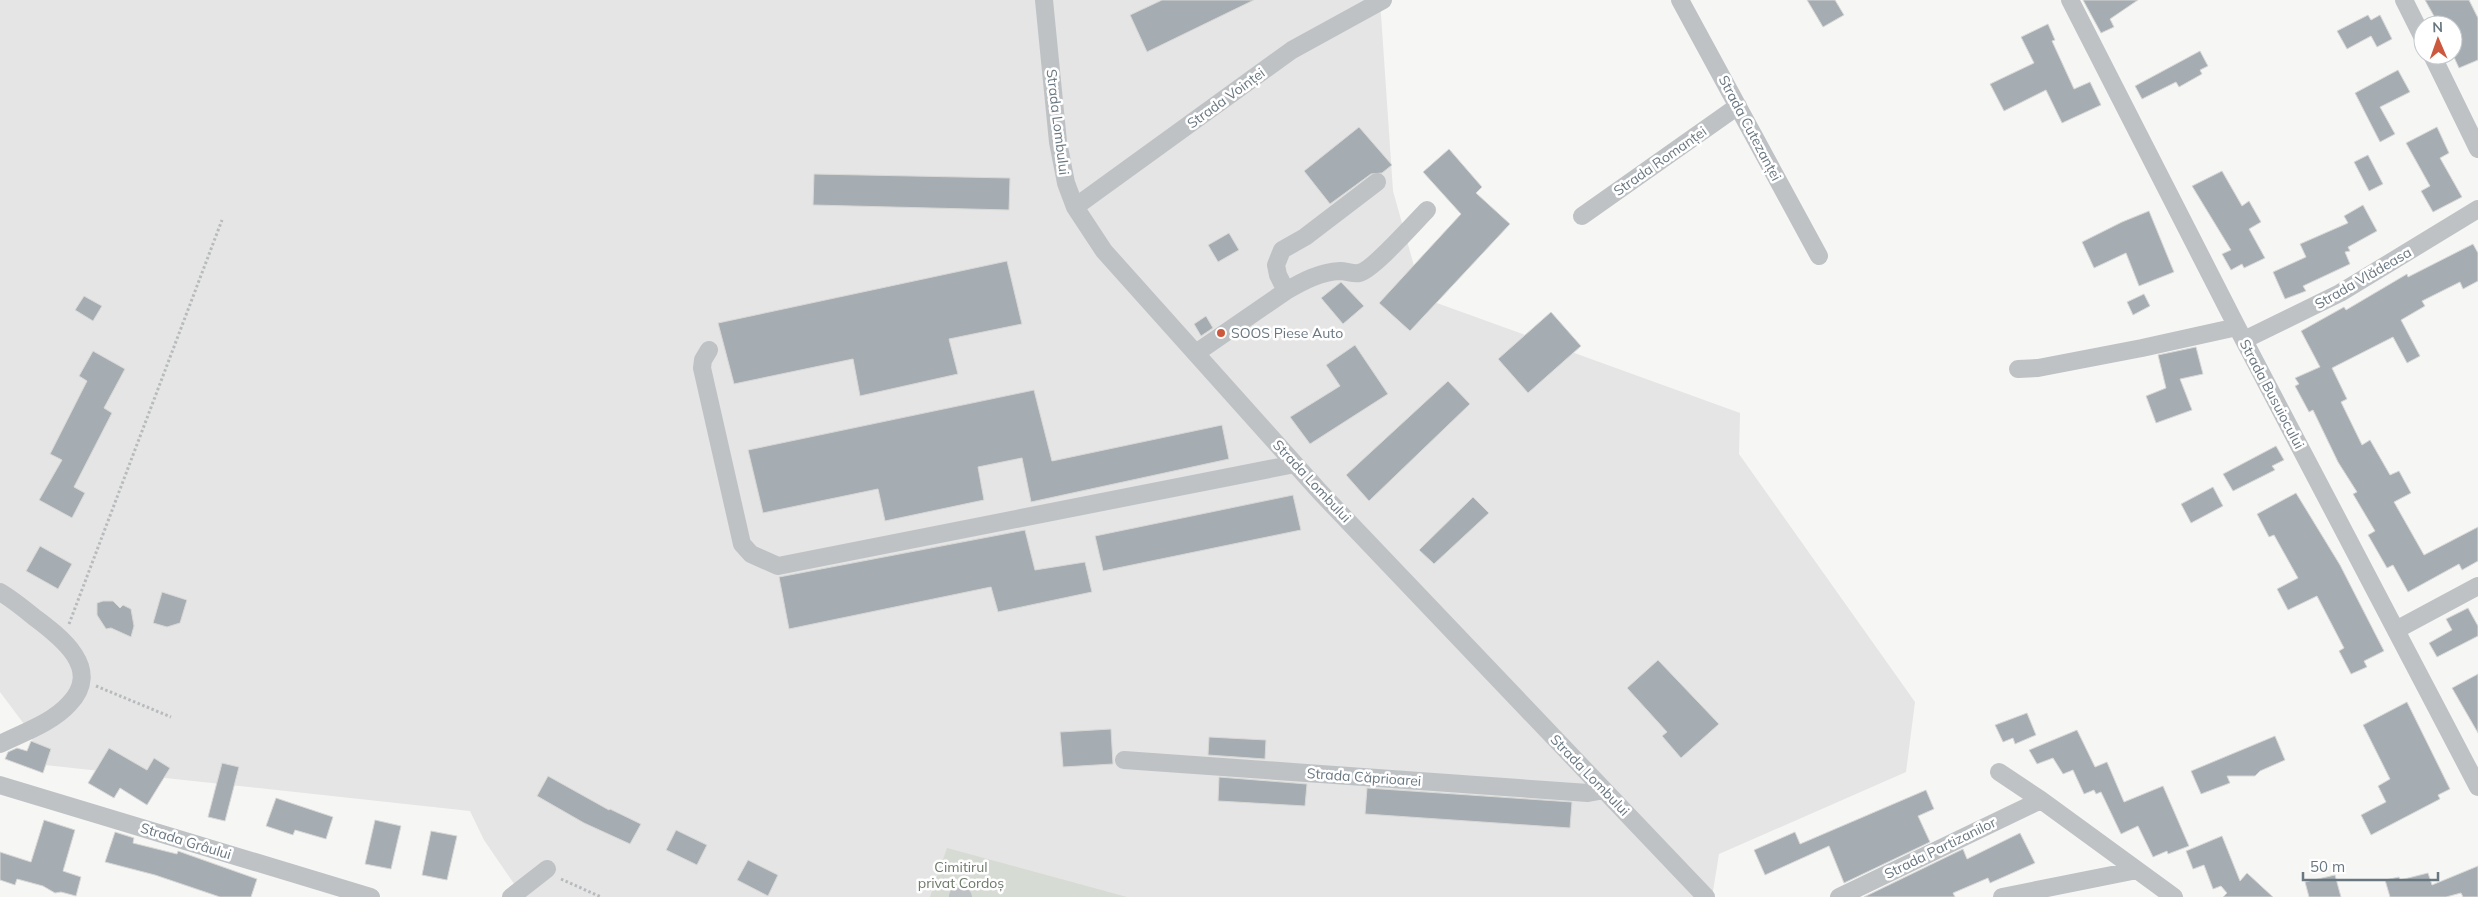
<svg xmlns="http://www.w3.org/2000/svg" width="2478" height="897" viewBox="0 0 2478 897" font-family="Mulish,sans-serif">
	<rect width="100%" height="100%" fill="#f6f6f4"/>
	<path fill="#e4e5e4" d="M0,0H1380L1393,191L1423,298L1740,413L1739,454L1915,702L1906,772L1719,854L1712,897H523L484,840L470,811L45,765L24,724L0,692Z"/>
	<path fill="#d6dbd3" d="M947,848L1127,897H930Z"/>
	<path fill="#a6adb2" stroke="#d8d8d6" d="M1162,0H1254L1147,52L1130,15Z
		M1807,0H1835L1844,15L1823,27Z
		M2083,0H2138L2110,19L2114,27L2101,33Z
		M2425,0H2469L2478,18V60L2459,68L2453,55V25H2439Z
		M2368,15L2371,20L2380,15L2392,39L2377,47L2371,36L2347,49L2337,31Z
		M2048,24L2055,40L2052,41L2074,89L2090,82L2101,105L2062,123L2046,90L2004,111L1990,84L2034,63L2021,37Z
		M2200,51L2208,66L2200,70L2202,74L2179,87L2176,82L2142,99L2135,86Z
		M2398,70L2410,92L2380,107L2395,134L2380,142L2355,93Z
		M1359,127L1392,165L1382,173L1371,174L1330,204L1304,171Z
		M2437,127L2449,153L2440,158L2462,197L2433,212L2421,191L2430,186L2406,143Z
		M1449,149L1482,187L1476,193L1510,224L1410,331L1379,303L1461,214L1423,172Z
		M2368,155L2383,184L2369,191L2354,162Z
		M2222,171L2242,206L2249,201L2261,222L2249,229L2265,258L2244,268L2242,264L2231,270L2222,254L2231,250L2192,186Z
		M814,174L1010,178L1009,210L813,205Z
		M2363,205L2377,231L2348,247L2350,251L2345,252L2350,264L2303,286L2306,291L2285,299L2273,272L2306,257L2300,244L2348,223L2344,216Z
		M2149,211L2174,272L2139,286L2126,253L2094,268L2082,242L2122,222Z
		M1229,233L1239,250L1218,262L1208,245Z
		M2473,244L2478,253V281L2463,289L2460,282L2422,301L2425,306L2401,320L2420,356L2407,363L2393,337L2332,368L2347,399L2341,402L2362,445L2370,440L2390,475L2399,471L2411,493L2394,502L2424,555L2478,527V561L2462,570L2459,564L2408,592L2393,565L2387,568L2368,535L2375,531L2353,494L2357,492L2338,462L2313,410L2309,412L2295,386L2299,384L2295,378L2320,367L2301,331L2344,307L2346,310L2407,274L2408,277Z
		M1007,261L1022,324L949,339L958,374L860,396L853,359L734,384L718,323Z
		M1341,282L1364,306L1343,324L1321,298Z
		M2144,294L2150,306L2133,315L2127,302Z
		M84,296L102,306L93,321L75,310Z
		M1551,312L1581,346L1528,393L1498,359Z
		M1206,316L1213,328L1201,336L1194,324Z
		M1355,345L1388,394L1310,444L1290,417L1340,386L1326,365Z
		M2196,347L2203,374L2180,379L2192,410L2156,423L2146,396L2166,388L2158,355Z
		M93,351L125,369L104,408L112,413L74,487L85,493L72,518L39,500L62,460L50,454L87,381L79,376Z
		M1448,381L1470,404L1369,501L1346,475Z
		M1034,390L1052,461L1222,425L1229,459L1031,502L1022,458L978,467L984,500L885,521L878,489L763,513L748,450Z
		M2276,446L2284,460L2272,466L2275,470L2233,491L2223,474Z
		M2213,487L2223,506L2191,523L2181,504Z
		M2296,493L2340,565L2384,651L2364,661L2367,667L2351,674L2339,651L2344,648L2317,596L2288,610L2277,589L2298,578L2274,535L2269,537L2257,514Z
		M1293,495L1301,530L1103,571L1095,536Z
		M1473,497L1489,513L1434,564L1419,550Z
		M1025,530L1035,570L1085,562L1092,592L998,612L991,587L789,629L779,577Z
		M40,546L72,564L58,589L26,571Z
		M162,592L187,600L180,623L167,627L153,623Z
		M103,601H113L120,608L123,605L131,609L134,626L131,637L111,628L106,629L97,615V603Z
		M2468,608L2478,626V636L2437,657L2429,643L2452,630L2446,619Z
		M1658,660L1719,724L1681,758L1662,736L1667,732L1627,688Z
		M2478,674V733L2452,688Z
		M2407,702L2450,789L2438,795L2440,799L2371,835L2361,815L2386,802L2378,786L2390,779L2363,725Z
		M2027,713L2036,735L2015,744L2013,738L2003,742L1995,725Z
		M1111,729L1113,764L1063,767L1060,732Z
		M2077,730L2095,767L2107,762L2124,802L2163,786L2189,846L2168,854L2167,851L2153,857L2138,826L2121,834L2101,792L2096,794L2094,790L2084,794L2073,770L2063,774L2053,758L2037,764L2029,750Z
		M2275,736L2285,760L2260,771L2255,776H2227L2230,783L2201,794L2191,771Z
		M1209,737L1266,740L1265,759L1208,755Z
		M31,741L51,749L43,773L5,759L8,752L17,748L27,751Z
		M109,748L147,770L154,758L170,768L147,805L120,788L114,798L88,783Z
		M222,763L239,767L225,821L208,817Z
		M548,776L609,810L610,809L641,824L630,844L584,823L537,796Z
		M1219,777L1307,784L1305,806L1218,801Z
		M1367,788L1572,802L1570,828L1365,814Z
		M1926,790L1934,809L1918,816L1930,842L1844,883L1829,846L1765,875L1754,850L1795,832L1800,844Z
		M276,798L333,817L326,839L295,830L293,835L266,826Z
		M44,820L75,830L63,871L81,877L76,896L61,892L55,893L43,886L17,879L15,885L0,880V852L31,862Z
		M375,820L401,826L391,869L365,864Z
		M676,830L707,845L697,865L666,850Z
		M431,831L457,836L447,880L422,875Z
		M115,832L134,838L133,843L177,854L178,851L257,879L251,897H220L155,875L105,862Z
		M2020,833L2035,863L1990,883L1988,878L1953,893L1955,897H1864L1963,849L1967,859Z
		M2222,836L2240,881L2247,873L2273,897H2223L2227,893L2221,886L2213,889L2204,865L2193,869L2186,851Z
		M748,860L778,875L768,896L737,880Z
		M2478,866V897H2463L2461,893L2446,897H2390L2385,880L2399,877L2400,880L2428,873L2432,885Z
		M2335,875L2341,897H2309L2305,882Z"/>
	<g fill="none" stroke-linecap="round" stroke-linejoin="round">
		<path stroke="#b8bbbd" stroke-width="3" stroke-dasharray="2.5 2.5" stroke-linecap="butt" d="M69,624L222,220
			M96,686L171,717
			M561,879L601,897"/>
		<path stroke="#bec2c5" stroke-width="18" d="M1044,0L1058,142L1066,183L1075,207L1104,251L1320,492L1706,897
			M1680,0L1819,256
			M2070,0L2237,327L2478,787
			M2404,0L2423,38
			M2432,55L2478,149
			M1075,207L1292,50L1383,0
			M1582,216L1738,106
			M1286,291C1303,281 1320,272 1340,271C1346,271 1353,274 1359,273C1372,271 1416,221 1427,210
			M2244,340L2340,293L2478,209
			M709,350L703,360L702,368L742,544L751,554L778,566L1295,464
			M1196,353L1286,291L1278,275L1276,265L1282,250L1305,237L1377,182
			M2018,369L2038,368L2142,348L2237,327
			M0,592C12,599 23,608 34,617C61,637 103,669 69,704C52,723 22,733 0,744
			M2396,630L2478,586
			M1124,760L1588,793L1604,790
			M1999,772L2041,800L2174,897
			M0,785L371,897
			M958,896L963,897
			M511,897L547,869
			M1839,897L2041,800
			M2002,897L2137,870"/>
	</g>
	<circle fill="#cc593e" stroke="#fff" stroke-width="2" cx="1221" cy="333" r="5"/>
	<g text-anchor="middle" stroke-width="5" stroke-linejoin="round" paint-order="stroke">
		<g font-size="14" fill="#697781" stroke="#fff">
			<text transform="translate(1226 98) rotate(-36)" y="5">Strada Voinței</text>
			<text transform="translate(1058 122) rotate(83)" y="5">Strada Lombului</text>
			<text transform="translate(1750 128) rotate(62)" y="5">Strada Cutezanței</text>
			<text transform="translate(1660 161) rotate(-35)" y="5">Strada Romanței</text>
			<text transform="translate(2363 278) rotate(-30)" y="5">Strada Vlădeasa</text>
			<text transform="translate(2272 394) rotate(62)" y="5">Strada Busuiocului</text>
			<text transform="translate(1312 481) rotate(47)" y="5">Strada Lombului</text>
			<text transform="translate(1590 775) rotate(46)" y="5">Strada Lombului</text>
			<text transform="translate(1364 777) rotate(4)" y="5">Strada Căprioarei</text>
			<text transform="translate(186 841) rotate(17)" y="5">Strada Grâului</text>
			<text transform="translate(1940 848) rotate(-26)" y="5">Strada Partizanilor</text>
		</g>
		<g font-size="14" fill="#697781" stroke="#fff" text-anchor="start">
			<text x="1231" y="338">SOOS Piese Auto</text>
		</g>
		<g font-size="14" fill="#6c7967" stroke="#fff">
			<text x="961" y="872">Cimitirul<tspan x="961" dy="16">privat Cordoș</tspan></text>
		</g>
	</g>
	<g transform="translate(2438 40) rotate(358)"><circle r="24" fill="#ffffff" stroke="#c3c9cd"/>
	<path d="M0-4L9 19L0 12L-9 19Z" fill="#cc593e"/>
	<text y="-8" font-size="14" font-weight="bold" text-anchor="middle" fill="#697781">N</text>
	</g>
	<path d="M2303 872v8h135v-8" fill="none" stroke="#697781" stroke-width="2.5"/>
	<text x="2310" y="872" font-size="15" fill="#697781" stroke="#ffffff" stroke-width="4" paint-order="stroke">50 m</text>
</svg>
